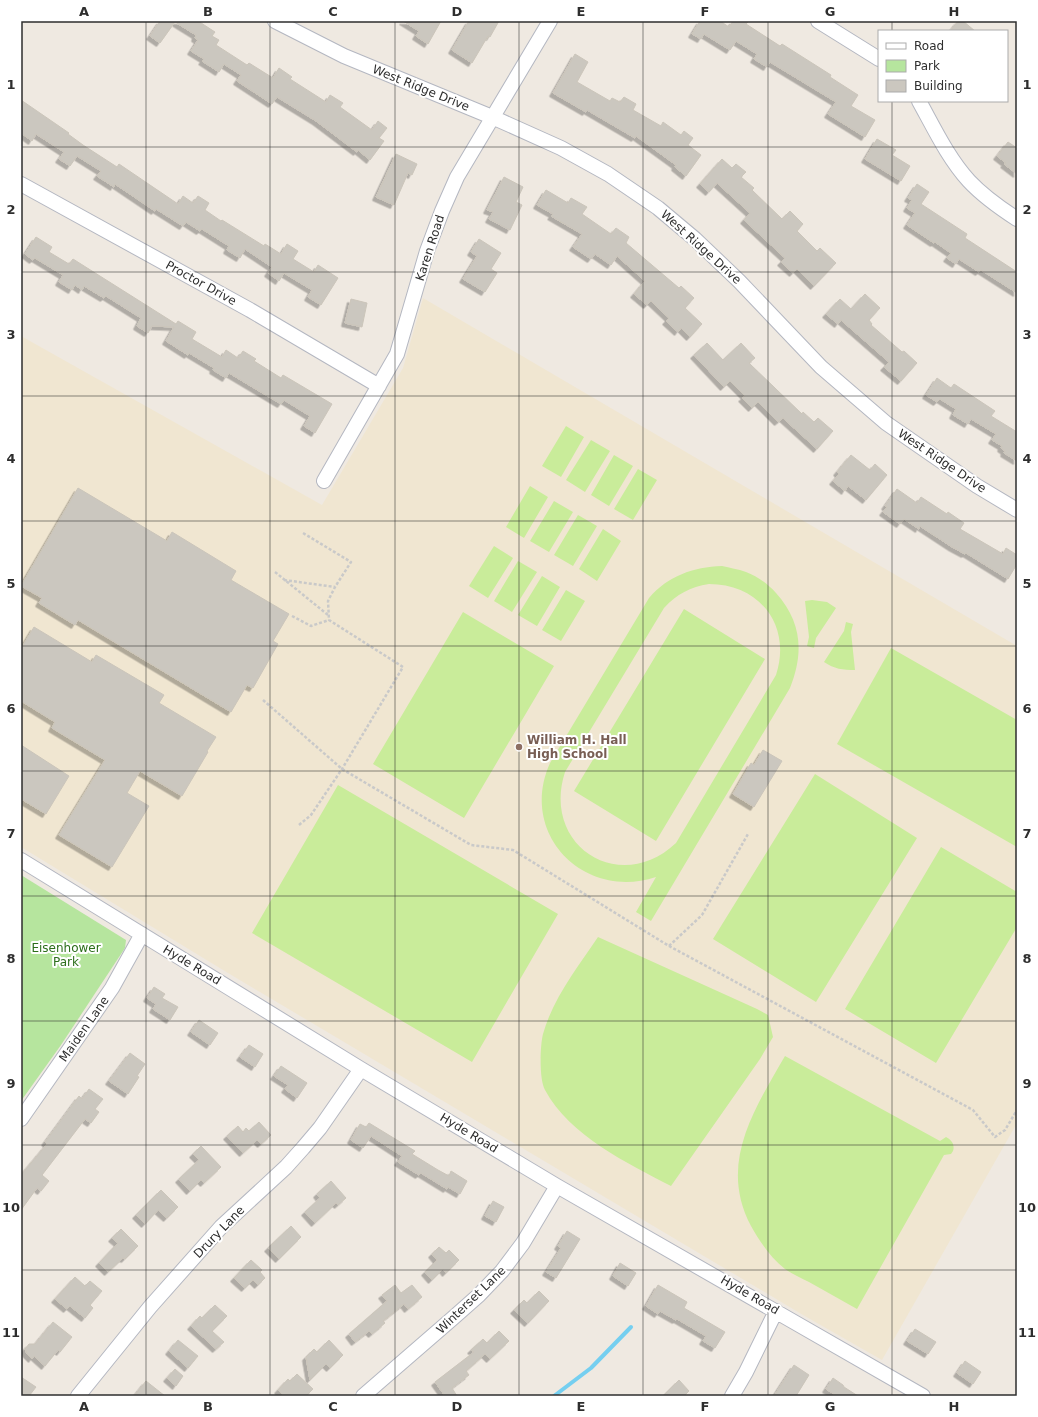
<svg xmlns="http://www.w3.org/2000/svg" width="1038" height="1417" viewBox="0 0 1038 1417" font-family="'DejaVu Sans',sans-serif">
	<defs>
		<filter id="shadow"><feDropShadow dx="-3.5" dy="3.5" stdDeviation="0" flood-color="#0004"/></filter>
	</defs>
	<rect width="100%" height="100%" fill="#efe9e1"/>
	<path fill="#f0e6d1" d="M423,298L1017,646V1123L882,1360L803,1315L223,970L21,847V336L322,505L403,368Z"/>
	<path fill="#b6e59e" d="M21,875L126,940L125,948L61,1045L21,1101Z"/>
	<path fill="#c9ec9a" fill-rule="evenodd" d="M566,426L584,437L561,477L542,466Z
		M591,440L610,451L585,492L566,480Z
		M614,455L633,466L609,506L591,495Z
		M638,469L657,480L633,520L614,509Z
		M530,486L548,497L524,538L506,527Z
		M554,501L573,512L549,552L530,541Z
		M578,515L597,526L573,566L554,555Z
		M603,529L621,541L597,581L579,569Z
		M494,546L513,558L488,598L469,586Z
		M518,561L537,572L512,612L494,601Z
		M722,566C730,568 738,569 746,572C757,576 768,584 776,593C802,622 804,653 790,688L651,921L636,912L656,877C584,901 518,834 550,763L649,598C668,576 693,567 722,566ZM709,584C760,584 792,626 776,675L676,843C620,896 541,846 565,772L664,608C677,594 690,587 709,584Z
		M542,576L560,587L537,626L518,615Z
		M566,590L585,601L561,641L542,630Z
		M812,600L827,602L836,608L816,638L814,648L807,646L809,637L805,601Z
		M684,609L765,659L656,841L574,791Z
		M463,612L554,666L464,818L373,764Z
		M846,622L853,624L851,632L855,670C843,670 834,669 824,662L844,631Z
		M891,648L1017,720V847L837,744Z
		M815,774L917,838L816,1002L713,939Z
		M338,785L558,914L472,1062L252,933Z
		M941,847L1017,892V927L936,1063L845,1009Z
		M598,937L757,1009L768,1015L773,1037L760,1059L671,1186C627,1163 570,1136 545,1090C539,1079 540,1046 543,1034C553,998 578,967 598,937Z
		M785,1056L940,1141L946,1137C952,1140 955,1145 953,1151L951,1154L944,1155L857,1309C841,1300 825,1291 809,1282C801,1278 792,1274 785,1269C771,1258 760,1242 751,1226C718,1164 754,1110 785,1056Z"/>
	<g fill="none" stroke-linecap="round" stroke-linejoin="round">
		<path stroke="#75cff0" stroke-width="4" d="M554,1396L591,1368L631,1327"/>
	</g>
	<path fill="#cbc7bf" stroke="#cbc5ba" filter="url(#shadow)" d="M160,21H198L215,32L212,36L219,40L216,45L247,65L249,63L273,78L279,68L292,77L290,79L326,102L330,95L343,103L340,107L372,130L378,121L387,128L379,138L384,141L370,160L358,150L357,152L316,121L277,97L272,104L237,81L241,75L224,64L219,72L202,61L204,59L191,51L198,40L195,38L196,35L175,22L160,43L150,36Z
		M403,21H441L428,44L416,36L419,31Z
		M469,21H499L490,37L488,36L472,63L452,50Z
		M700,21H720L729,27L733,21H749L746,24L780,46L782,44L831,75L830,77L858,95L851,106L875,120L865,137L828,114L836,102L770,62L767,67L754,59L757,54L736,41L730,50L704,34L701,39L692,34Z
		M958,21H963L975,31H950Z
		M575,54L588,62L577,82L610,101L612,98L620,102L624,97L636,104L633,110L661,126L663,122L681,135L684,131L693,138L688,145L701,155L686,176L675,167L676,165L636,136L635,138L587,110L586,112L553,93Z
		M21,100L69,133L68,134L83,145L117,167L119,164L178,204L183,196L193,203L198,196L209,203L205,210L221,221L222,220L264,246L265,244L281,254L287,244L298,251L293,259L314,272L318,265L338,278L321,305L308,297L312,290L284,273L279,281L268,273L272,267L245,249L240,258L227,250L229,246L202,229L200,231L186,222L183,226L156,209L155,211L115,184L114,187L97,176L101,171L77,156L70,166L59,159L64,152L36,134L32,141L21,133Z
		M877,139L896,150L892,155L910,166L901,181L865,159Z
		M1008,142L1017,148V174L1004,164L1006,163L997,156Z
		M396,154L417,164L412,175L408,173L394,205L376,197Z
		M722,159L732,168L736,164L746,172L741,177L754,188L752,190L782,219L790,211L803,224L797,231L817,251L820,248L836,263L814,286L797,269L793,273L781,262L785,258L744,220L750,213L717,183L709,192L700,184Z
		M504,177L523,187L516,202L522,205L510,230L489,219L493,212L487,210Z
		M917,184L929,192L921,204L967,234L965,238L1017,272V293L981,270L979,272L959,259L956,264L947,258L951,253L935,242L934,243L907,225L915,213L907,208L912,200L908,198Z
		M546,190L568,203L571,198L587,207L582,214L611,234L616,228L629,237L626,243L679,288L681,286L694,298L685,308L702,324L690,337L681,328L678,332L666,321L669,318L651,301L647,305L634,294L645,281L617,256L611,265L595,254L591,259L573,247L582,234L551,216L553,214L537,205Z
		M36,237L52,247L49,252L69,264L73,259L176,324L178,321L196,332L192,339L222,357L226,350L238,358L243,351L256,359L254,361L281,378L283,375L332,404L315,433L304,426L310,416L284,400L281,404L229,373L226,378L213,370L214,368L189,353L188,355L166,341L174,327L152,326L148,333L137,326L141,318L106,296L104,298L84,286L82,290L75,285L72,290L59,282L63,275L35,258L33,260L25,254Z
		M479,239L501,253L491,269L497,273L485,292L463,279L477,256L471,252Z
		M865,294L880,308L869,320L872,324L871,325L902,352L904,351L917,363L901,381L884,367L889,362L841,320L838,324L826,314L840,299L851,309Z
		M351,299L367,303L362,327L345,323Z
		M707,343L723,360L741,343L755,358L749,363L802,414L803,412L814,422L818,418L833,431L817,449L783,418L778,422L758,402L752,408L742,398L745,396L730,381L724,387L694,355Z
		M937,378L951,388L954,384L995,411L991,416L1017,432V461L1004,453L1005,451L1001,448L1002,446L992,440L996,434L971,419L968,424L953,415L956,409L940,399L937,402L926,395Z
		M851,455L870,470L875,464L887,475L866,500L848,486L845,491L833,481L839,474L837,472Z
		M78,488L167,541L172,532L236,571L231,580L289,614L273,641L278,644L253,688L247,685L231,712L78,620L75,625L39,603L42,598L21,586Z
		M897,489L917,503L921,497L947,514L948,512L964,523L960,529L1003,554L1006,548L1017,555V564L1008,579L966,553L965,554L952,547L920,526L919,529L904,519L900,524L883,512L887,507L885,506Z
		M34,627L92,662L96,655L164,695L159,703L216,737L207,751L208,752L182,796L140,771L127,793L149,806L112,867L59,835L105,760L52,728L55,722L21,701V649Z
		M21,745L69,776L46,814L21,799Z
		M763,750L782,761L754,807L733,794L751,763L754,765Z
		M154,987L165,994L162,998L178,1007L170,1020L153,1009L156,1004L147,998Z
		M199,1020L218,1033L210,1045L191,1032Z
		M249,1045L263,1054L255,1067L240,1057Z
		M130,1053L145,1064L137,1076L139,1077L128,1094L109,1081Z
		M281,1066L307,1083L297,1098L285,1089L288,1085L274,1076Z
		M89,1089L103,1099L95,1109L99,1112L91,1123L85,1119L42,1175L49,1181L41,1191L37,1188L21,1210V1175L47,1144L45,1142L79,1096L82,1099Z
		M259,1122L271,1135L261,1144L257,1140L243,1153L227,1136L238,1126L243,1132L246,1128L249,1131Z
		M369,1123L415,1151L412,1154L438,1170L449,1176L451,1171L467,1181L460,1194L448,1187L447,1189L421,1173L419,1175L398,1162L402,1156L371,1136L363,1148L351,1140L360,1124L366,1127Z
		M201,1146L221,1167L204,1183L201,1180L190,1191L179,1179L199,1160L193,1154Z
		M331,1181L346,1198L338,1205L336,1203L315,1223L305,1212L320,1198L317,1194Z
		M161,1190L178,1207L167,1218L158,1210L145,1224L136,1215Z
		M493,1201L504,1207L496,1222L485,1216Z
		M291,1226L301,1237L279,1259L268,1248Z
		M121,1229L138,1246L125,1259L123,1258L108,1272L99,1263L118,1243L112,1238Z
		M567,1231L580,1239L556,1278L546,1272L561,1248L558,1246Z
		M439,1247L446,1253L449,1250L459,1260L446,1273L443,1269L432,1280L425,1272L437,1260L432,1254Z
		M251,1260L262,1270L260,1272L265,1278L258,1285L253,1280L245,1288L234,1278Z
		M620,1263L636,1273L628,1286L613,1276Z
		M75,1277L85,1286L90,1281L102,1291L90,1305L93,1308L85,1318L70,1306L67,1309L55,1299Z
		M395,1285L401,1293L412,1285L422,1297L408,1309L404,1304L383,1321L385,1323L372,1334L369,1331L355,1342L349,1334L387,1301L382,1295Z
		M658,1285L687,1302L684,1308L725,1332L715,1348L703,1341L706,1336L677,1319L676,1320L660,1311L658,1314L646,1306Z
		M539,1291L549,1301L528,1323L514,1310L524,1300L527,1303Z
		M215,1305L227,1316L212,1331L224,1342L216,1349L191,1326L200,1316L202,1318Z
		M53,1322L72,1337L60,1352L58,1350L45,1366L34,1356L32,1359L27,1354L25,1349L29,1344H35Z
		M915,1329L936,1342L928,1354L907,1341Z
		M499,1331L509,1341L490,1359L485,1354L466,1371L469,1375L452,1388L457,1396H445L435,1382L474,1352L471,1350L483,1339L487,1343Z
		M178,1340L198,1356L188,1368L169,1351Z
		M329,1340L343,1355L330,1368L326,1364L310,1380L306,1357L314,1349L317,1352Z
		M965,1361L981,1372L973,1384L957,1373Z
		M794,1365L809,1375L796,1396H774Z
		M175,1369L183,1376L176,1386L167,1378Z
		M297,1374L313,1389L306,1396H284L278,1390L288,1379L290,1381Z
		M21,1377L36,1387L29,1396H21Z
		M833,1378L843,1385L844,1387L858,1396H837L826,1389Z
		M679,1380L689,1391L684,1396H663Z
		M146,1381L165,1396H134Z"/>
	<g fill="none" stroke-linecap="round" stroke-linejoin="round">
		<defs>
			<path id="street" d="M275,21L344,56L492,117L561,148L608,174L658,208L695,239L739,281L821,367L886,423L977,486L1017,510
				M818,21L879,59
				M919,101C934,128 948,158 969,181C983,196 1000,208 1017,219
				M21,184L250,310L379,386
				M324,481L397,354L427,251L442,211L457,177L550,21
				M21,860L361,1069L557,1186L923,1396
				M21,1119L112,988L142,934
				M78,1396L150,1307L221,1227L286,1167L303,1148L320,1128L361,1069
				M363,1396L453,1318L479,1295L502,1271L523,1243L557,1186
				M732,1396L746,1372L776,1311"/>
		</defs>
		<use href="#street" stroke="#b4b7c1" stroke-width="16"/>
		<path stroke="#c9c9c9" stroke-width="2.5" stroke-dasharray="3 2" stroke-linecap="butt" d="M275,572L328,615
			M284,580L335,587
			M292,616L311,626L329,620
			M263,700L342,769L471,845L513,850L669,946L973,1110L995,1137L1005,1130L1017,1110
			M299,825L311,815L342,769L403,667L329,620L328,601L335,587L351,562L303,533
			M669,946L702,915L748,834"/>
		<use href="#street" stroke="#fff" stroke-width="14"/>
	</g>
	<path fill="none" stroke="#2e2e2e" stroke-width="1" stroke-opacity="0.55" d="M146,21V1396M270,21V1396M395,21V1396M519,21V1396M643,21V1396M768,21V1396M892,21V31M892,101V1396M21,147H1017M21,272H1017M21,396H1017M21,521H1017M21,646H1017M21,771H1017M21,896H1017M21,1021H1017M21,1145H1017M21,1270H1017"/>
	<circle fill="#8d6e63" stroke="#fff" stroke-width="1.5" cx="519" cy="747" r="4"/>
	<g text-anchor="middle" stroke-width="4" stroke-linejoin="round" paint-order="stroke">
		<g font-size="12" fill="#2e2e2e" stroke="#fff">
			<text transform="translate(421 88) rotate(22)" y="4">West Ridge Drive</text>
			<text transform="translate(701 247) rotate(42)" y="4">West Ridge Drive</text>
			<text transform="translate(430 248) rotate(-72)" y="4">Karen Road</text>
			<text transform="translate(201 283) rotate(29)" y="4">Proctor Drive</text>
			<text transform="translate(942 461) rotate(34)" y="4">West Ridge Drive</text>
			<text transform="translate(192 965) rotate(31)" y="4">Hyde Road</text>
			<text transform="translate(84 1029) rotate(-55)" y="4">Maiden Lane</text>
			<text transform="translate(469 1133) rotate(31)" y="4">Hyde Road</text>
			<text transform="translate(219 1232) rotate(-46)" y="4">Drury Lane</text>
			<text transform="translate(750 1295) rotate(30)" y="4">Hyde Road</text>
			<text transform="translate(471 1300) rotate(-44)" y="4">Winterset Lane</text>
		</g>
		<g font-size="12" font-weight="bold" fill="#785e54" stroke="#fff" text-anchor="start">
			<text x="527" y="744">William H. Hall<tspan x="527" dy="14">High School</tspan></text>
		</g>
		<g font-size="12" fill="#2c6e1b" stroke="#fff">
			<text x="66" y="952">Eisenhower<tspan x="66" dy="14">Park</tspan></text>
		</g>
	</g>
	<rect width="1038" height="1417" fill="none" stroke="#ffffff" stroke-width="44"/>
	<rect x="878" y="30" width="130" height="72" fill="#ffffff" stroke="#ababab"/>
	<rect x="886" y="43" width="20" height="6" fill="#ffffff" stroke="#ababab"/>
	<text x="914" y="50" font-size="12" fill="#2e2e2e">Road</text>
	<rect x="886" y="60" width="20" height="12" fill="#b6e59e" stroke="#ababab"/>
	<text x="914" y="70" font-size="12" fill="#2e2e2e">Park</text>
	<rect x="886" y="80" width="20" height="12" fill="#cbc7bf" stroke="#ababab"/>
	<text x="914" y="90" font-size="12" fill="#2e2e2e">Building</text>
	<rect x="22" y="22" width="994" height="1373" fill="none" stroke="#2e2e2e" stroke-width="1.5"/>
	<g font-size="13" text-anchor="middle" font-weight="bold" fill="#2e2e2e">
		<text x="84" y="16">A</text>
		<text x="208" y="16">B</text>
		<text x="333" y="16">C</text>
		<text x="457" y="16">D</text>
		<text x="581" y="16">E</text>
		<text x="705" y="16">F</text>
		<text x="830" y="16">G</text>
		<text x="954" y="16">H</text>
		<text x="11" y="89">1</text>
		<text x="1027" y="89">1</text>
		<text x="11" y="214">2</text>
		<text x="1027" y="214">2</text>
		<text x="11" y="339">3</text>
		<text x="1027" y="339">3</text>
		<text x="11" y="463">4</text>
		<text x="1027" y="463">4</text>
		<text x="11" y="588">5</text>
		<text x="1027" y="588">5</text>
		<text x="11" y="713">6</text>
		<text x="1027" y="713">6</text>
		<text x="11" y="838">7</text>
		<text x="1027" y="838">7</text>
		<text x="11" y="963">8</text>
		<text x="1027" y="963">8</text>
		<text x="11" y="1088">9</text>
		<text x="1027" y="1088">9</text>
		<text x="11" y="1212">10</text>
		<text x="1027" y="1212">10</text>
		<text x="11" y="1337">11</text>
		<text x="1027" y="1337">11</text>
		<text x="84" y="1411">A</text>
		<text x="208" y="1411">B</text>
		<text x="333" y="1411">C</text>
		<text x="457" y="1411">D</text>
		<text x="581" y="1411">E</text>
		<text x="705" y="1411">F</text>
		<text x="830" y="1411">G</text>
		<text x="954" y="1411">H</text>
	</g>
</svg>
